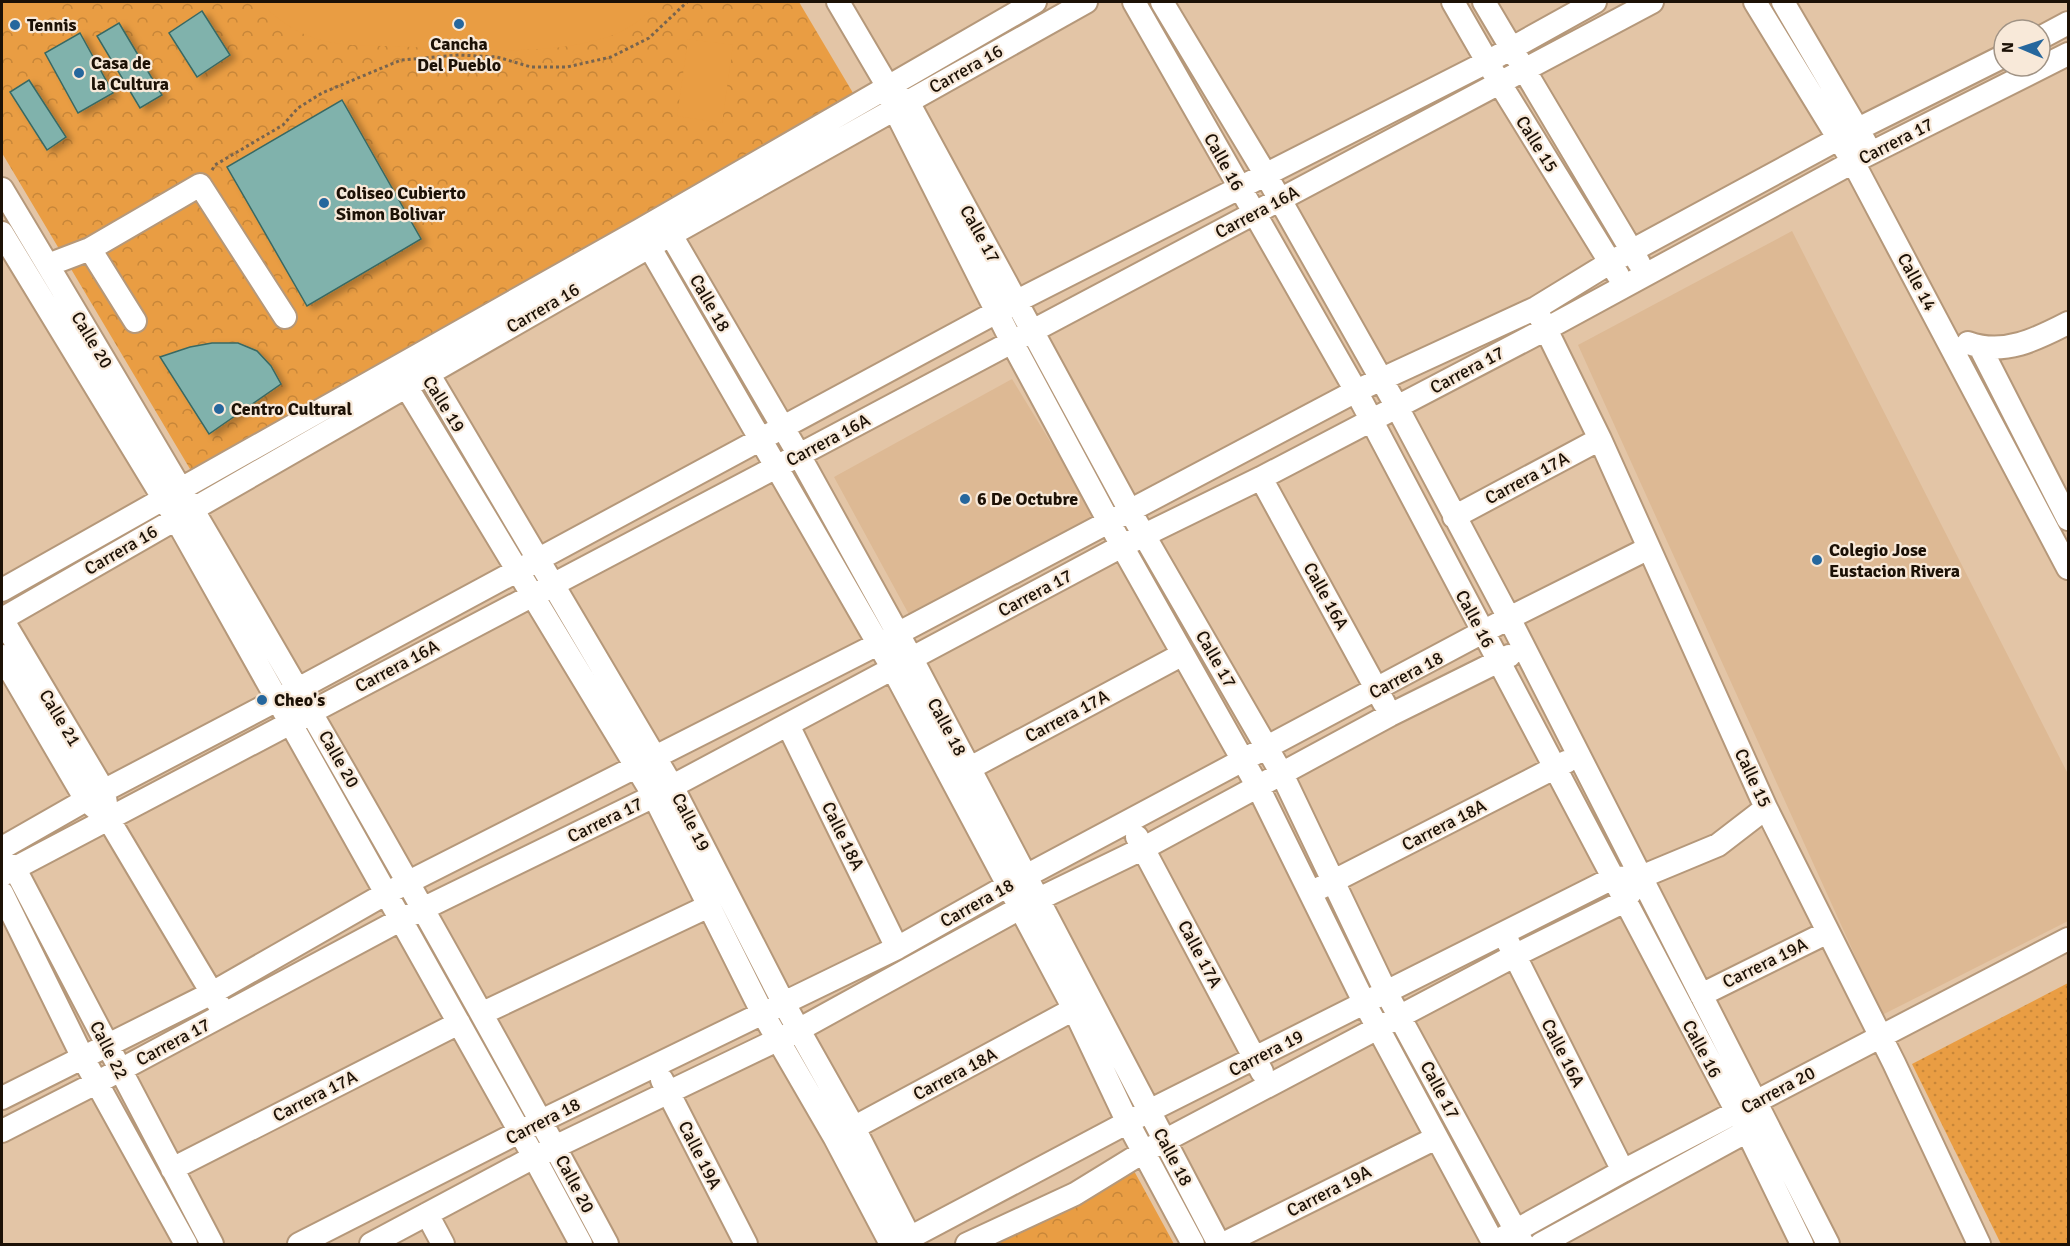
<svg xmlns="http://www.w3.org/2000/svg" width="2070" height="1246" viewBox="0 0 2070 1246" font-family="Signika,sans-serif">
	<defs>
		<pattern id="grass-dots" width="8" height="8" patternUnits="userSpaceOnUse" patternTransform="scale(1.5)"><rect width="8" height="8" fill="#e99d43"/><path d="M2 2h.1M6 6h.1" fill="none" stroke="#c78639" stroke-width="1.8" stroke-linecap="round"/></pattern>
		<pattern id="park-crowns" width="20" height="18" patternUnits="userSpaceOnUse" patternTransform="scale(1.5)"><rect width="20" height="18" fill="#e99d43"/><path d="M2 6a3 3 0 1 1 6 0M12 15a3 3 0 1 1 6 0" fill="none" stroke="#c78639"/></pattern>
		<filter id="shadow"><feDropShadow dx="6" dy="3.5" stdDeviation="3" flood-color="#0004"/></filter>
	</defs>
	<rect width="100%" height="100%" fill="#e3c5a6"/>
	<path fill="#ddb994" d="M1792,231L2068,774V921L1882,1015L1578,345Z
		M1012,379L1098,520L912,620L834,477Z"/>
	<path fill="url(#grass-dots)" d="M2068,983V1244H2001L1912,1064Z"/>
	<path fill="url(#park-crowns)" d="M2,2H799L856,98L193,474L2,153Z
		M1133,1169L1174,1244H997Z"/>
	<path fill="#e99d43" d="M2,2H65L11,33L2,17Z
		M261,2H661C646,15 628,31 608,37C542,57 480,49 413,47C382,45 347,48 317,39C295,32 276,19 261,2Z
		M688,39L733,45L722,123L677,116Z"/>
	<path fill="#80b2ac" stroke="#386964" stroke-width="1.5" filter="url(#shadow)" d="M202,11L230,55L197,77L169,33Z
		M119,23L162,95L140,108L97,36Z
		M80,33L113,93L78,113L45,53Z
		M29,80L66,137L47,150L10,92Z
		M342,100L421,239L307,306L227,167Z
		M212,343H238L257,351L271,366L281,384L209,434L160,357L190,347Z"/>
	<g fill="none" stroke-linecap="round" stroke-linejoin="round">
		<defs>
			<path id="minor" d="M838,2L888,87L895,110L1012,342L1122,546L1258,787L1364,1002L1494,1244
				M1134,2L1356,391L1747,1131L1802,1244
				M1162,2L1266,175L1397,407L1509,618L1828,1244
				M1453,2L1499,82L1618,275
				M1484,2L1639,263
				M1755,2L1853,162L2068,568
				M1783,2L1865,142
				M2040,38L2068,23
				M892,90L908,102L1130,511L1282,774L1386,992L1523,1244
				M2,189C211,537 416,887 607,1244
				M664,223L799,455L912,659L1219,1244
				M2,233L176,519L534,1157L581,1244
				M642,234L893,669L1074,1009L1128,1123L1193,1244
				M48,265L90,249
				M1540,317L1600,439L1766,808L1894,1063L1979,1244
				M135,321L90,249L200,185L285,317
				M1968,343C2004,356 2037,339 2068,323
				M1980,347L2068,519
				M415,366L428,373L672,786L783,1002L854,1128L913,1244
				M406,371V386L654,796L762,1012L835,1138L891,1244
				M1261,478L1384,703
				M1454,517L1600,439
				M2,590L640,230L1035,2
				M2,619L649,247L1086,2
				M2,619L104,791L106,804
				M2,656L86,800L109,820L219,1005
				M788,725L897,948
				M957,775L1183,654
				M1137,837L1262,1072
				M2,848L86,800L298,689L1017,301L1487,62L1595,2
				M3,860L15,869L212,1244
				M2,875L799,455L1652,2
				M1320,888L1566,762
				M2,893L83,1058L186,1244
				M1508,942L1623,1171
				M1701,995L1828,932
				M483,1013L709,906
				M662,1080L746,1244
				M2,1098L212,993L385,894L878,644L1356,391L1536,308L1611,262L1838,139L2004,56
				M2,1131L96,1083L400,920L654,796L1122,546L1261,478L1546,329L1853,162L2068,54
				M842,1134L1074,1009
				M172,1169L459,1023
				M427,1214L443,1244
				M1504,1237L1623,1171L2068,939
				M299,1244L541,1121L897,948L1007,886L1509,618L1649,548
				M371,1244L534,1157L800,1029L1020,908L1144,848L1390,715L1509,656
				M898,1244L1149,1111L1613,878L1641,877L1718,845L1766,808
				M967,1244L1075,1194L1145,1151L1514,956L1625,901L1633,889
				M1223,1244L1436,1138
				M1541,1244L1760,1124"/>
		</defs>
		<use href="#minor" stroke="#b5987a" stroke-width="26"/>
		<path stroke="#77644f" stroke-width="3" stroke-dasharray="3 3" stroke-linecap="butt" d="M212,170L215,165L283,125L298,108L322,93L401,60L459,55L497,57L531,67H567L611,57L649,38L687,2"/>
		<use href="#minor" stroke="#fff" stroke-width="22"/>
	</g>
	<g fill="#26679d" stroke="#f8e9d9" stroke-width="2">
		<circle cx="459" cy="24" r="6"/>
		<circle cx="15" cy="25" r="6"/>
		<circle cx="79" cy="73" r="6"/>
		<circle cx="324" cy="203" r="6"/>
		<circle cx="219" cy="409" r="6"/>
		<circle cx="965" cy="499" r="6"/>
		<circle cx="1817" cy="560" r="6"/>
		<circle cx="262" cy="700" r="6"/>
	</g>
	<g text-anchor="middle" stroke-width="4.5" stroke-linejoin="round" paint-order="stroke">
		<g font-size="18" font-weight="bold" fill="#1c1106" stroke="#f8e9d9" text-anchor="start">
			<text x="27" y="31">Tennis</text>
			<text x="459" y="50" text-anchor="middle">Cancha<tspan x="459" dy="21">Del Pueblo</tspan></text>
			<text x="91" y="69">Casa de<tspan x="91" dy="21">la Cultura</tspan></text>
			<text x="336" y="199">Coliseo Cubierto<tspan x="336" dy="21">Simon Bolivar</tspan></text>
			<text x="231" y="415">Centro Cultural</text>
			<text x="977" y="505">6 De Octubre</text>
			<text x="1829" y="556">Colegio Jose<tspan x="1829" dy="21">Eustacion Rivera</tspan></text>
			<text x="274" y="706">Cheo's</text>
		</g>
		<g font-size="18" fill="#1c1106" stroke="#f8e9d9">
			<text transform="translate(966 69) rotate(-29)" y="6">Carrera 16</text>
			<text transform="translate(1896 141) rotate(-27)" y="6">Carrera 17</text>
			<text transform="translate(1537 144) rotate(58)" y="6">Calle 15</text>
			<text transform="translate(1224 162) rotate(61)" y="6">Calle 16</text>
			<text transform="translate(1257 212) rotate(-28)" y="6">Carrera 16A</text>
			<text transform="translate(980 234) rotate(61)" y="6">Calle 17</text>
			<text transform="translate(1917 282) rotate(62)" y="6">Calle 14</text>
			<text transform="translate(710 303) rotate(60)" y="6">Calle 18</text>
			<text transform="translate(543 308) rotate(-30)" y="6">Carrera 16</text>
			<text transform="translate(92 340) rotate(59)" y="6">Calle 20</text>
			<text transform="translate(1467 370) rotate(-28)" y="6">Carrera 17</text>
			<text transform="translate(444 404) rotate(58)" y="6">Calle 19</text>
			<text transform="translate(828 440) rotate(-28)" y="6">Carrera 16A</text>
			<text transform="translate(1527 478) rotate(-28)" y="6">Carrera 17A</text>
			<text transform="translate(121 550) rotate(-30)" y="6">Carrera 16</text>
			<text transform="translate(1035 593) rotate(-28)" y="6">Carrera 17</text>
			<text transform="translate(1326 596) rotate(61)" y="6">Calle 16A</text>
			<text transform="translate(1475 619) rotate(62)" y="6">Calle 16</text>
			<text transform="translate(1216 659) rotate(60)" y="6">Calle 17</text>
			<text transform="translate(397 666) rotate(-28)" y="6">Carrera 16A</text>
			<text transform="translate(1406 675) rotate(-28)" y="6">Carrera 18</text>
			<text transform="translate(1067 716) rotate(-28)" y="6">Carrera 17A</text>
			<text transform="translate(60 718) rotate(59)" y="6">Calle 21</text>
			<text transform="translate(947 727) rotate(62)" y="6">Calle 18</text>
			<text transform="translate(339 759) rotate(60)" y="6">Calle 20</text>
			<text transform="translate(1753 778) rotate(65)" y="6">Calle 15</text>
			<text transform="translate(605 820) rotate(-26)" y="6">Carrera 17</text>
			<text transform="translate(691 822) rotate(63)" y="6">Calle 19</text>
			<text transform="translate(1444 825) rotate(-27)" y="6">Carrera 18A</text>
			<text transform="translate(843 836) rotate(64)" y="6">Calle 18A</text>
			<text transform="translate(977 903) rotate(-29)" y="6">Carrera 18</text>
			<text transform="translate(1200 954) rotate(62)" y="6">Calle 17A</text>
			<text transform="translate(1765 963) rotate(-26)" y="6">Carrera 19A</text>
			<text transform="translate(173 1042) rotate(-28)" y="6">Carrera 17</text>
			<text transform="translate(1702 1049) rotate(62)" y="6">Calle 16</text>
			<text transform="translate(109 1050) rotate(63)" y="6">Calle 22</text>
			<text transform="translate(1266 1053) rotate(-27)" y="6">Carrera 19</text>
			<text transform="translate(1563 1053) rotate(63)" y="6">Calle 16A</text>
			<text transform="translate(955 1074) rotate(-28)" y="6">Carrera 18A</text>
			<text transform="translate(1440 1090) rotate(62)" y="6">Calle 17</text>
			<text transform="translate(1778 1090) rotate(-28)" y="6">Carrera 20</text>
			<text transform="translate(315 1096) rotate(-27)" y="6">Carrera 17A</text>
			<text transform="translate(543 1121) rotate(-27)" y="6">Carrera 18</text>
			<text transform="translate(700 1155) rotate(63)" y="6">Calle 19A</text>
			<text transform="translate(1173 1157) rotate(62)" y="6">Calle 18</text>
			<text transform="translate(575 1184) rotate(62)" y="6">Calle 20</text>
			<text transform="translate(1329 1191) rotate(-27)" y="6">Carrera 19A</text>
		</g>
	</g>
	<rect width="2070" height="1246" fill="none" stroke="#1c1106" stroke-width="6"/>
	<g transform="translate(2022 48) rotate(272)"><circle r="28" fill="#f8e9d9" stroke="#a09385" stroke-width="1.5"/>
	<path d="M0-4.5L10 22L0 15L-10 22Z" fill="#26679d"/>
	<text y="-9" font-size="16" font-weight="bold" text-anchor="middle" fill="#1c1106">N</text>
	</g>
</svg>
